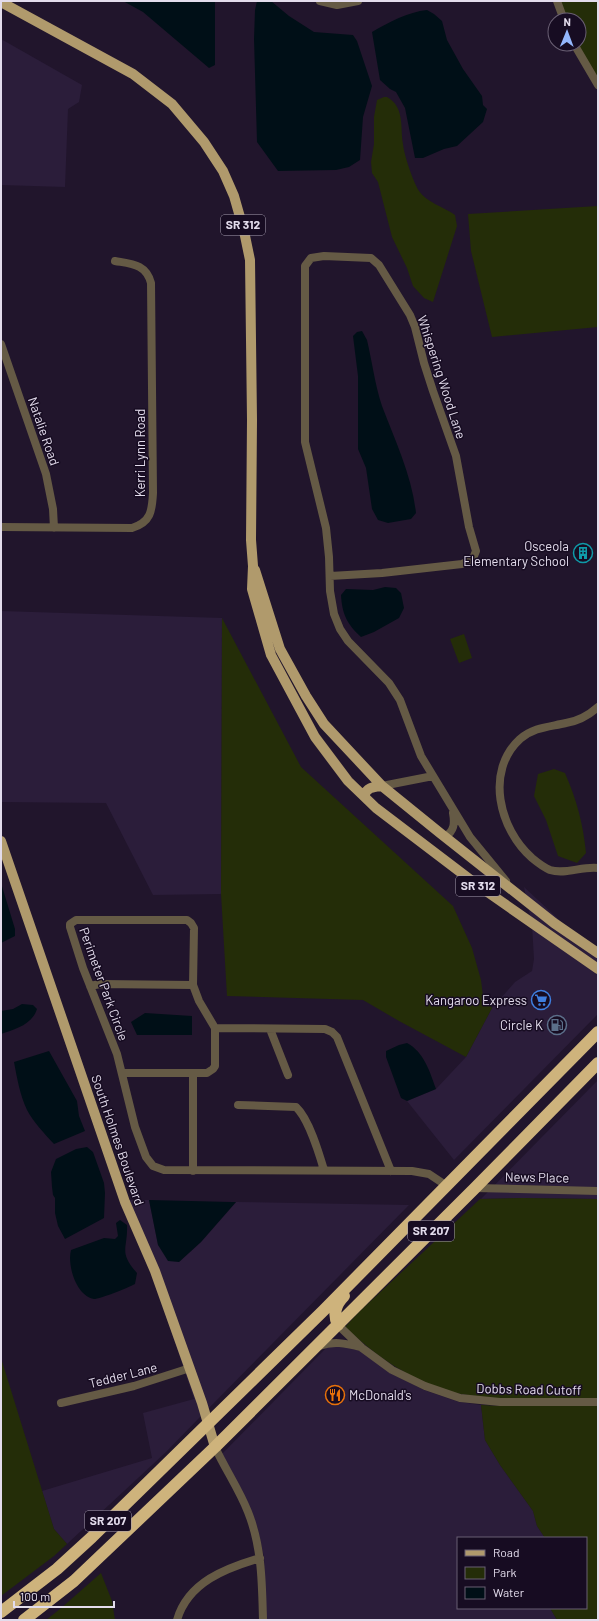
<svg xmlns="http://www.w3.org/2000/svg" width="599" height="1621" viewBox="0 0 599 1621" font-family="Barlow,sans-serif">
	<rect width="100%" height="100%" fill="#21152c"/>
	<path fill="#2b1d3a" d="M1,39L82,85L79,102L68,109L65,187L1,185Z
		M1,611L222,618L221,894L153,895L106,803L1,802Z
		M524,887L598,956V1014L454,1160L407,1101L436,1089L466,1057L492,1008L515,982L532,971L534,959L532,925Z
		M598,1080V1199L523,1198L481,1199Z
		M128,1200H149L158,1245L179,1262L201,1242L236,1202L409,1205L208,1409Z
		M159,1295L202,1415L166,1452L67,1544L54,1529L42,1491L152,1458L143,1413L194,1399Z
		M330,1346L349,1348L361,1351L390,1373L424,1390L459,1402L481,1405L485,1440L500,1465L533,1511L537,1526L545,1538H458V1608H550L557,1620H266L264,1557L257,1526L222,1454L327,1347Z"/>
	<path fill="#242d08" d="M557,1H598V85L574,44H579V20H564Z
		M384,97H387C405,107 400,127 403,144C404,155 413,181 419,191C426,202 444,207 455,215L457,226L433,302L424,298L413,286L407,268L392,237L378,182L372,173L371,162L374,144V117L377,100Z
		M598,206V327L492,337L471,251L468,214Z
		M222,618L301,767L453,906L472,948L481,980L483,996L492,1008L466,1057L399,1021L363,1000L227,996L221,894Z
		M464,634L472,658L459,663L450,639Z
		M554,769L565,773C577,801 583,823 586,853L577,863L558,856L546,820L534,796L538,774Z
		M523,1198L598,1199V1398C553,1398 506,1402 461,1394C455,1393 448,1390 441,1388C402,1375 374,1354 345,1327L359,1312L480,1199Z
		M1,1358L54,1529L67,1544L54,1556L1,1596Z
		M481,1405L500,1406H598V1620H557L550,1608H586V1538H545L537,1526L533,1511L500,1465L485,1440Z
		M101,1573L112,1601L115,1620H46L60,1609Z"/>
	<path fill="#000f17" d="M123,1H215V65L209,68L143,12Z
		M257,1H271L289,16L314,32L353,35L357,41L372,86L363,117L360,160L349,167L336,170L278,171L257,142L254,39L255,10Z
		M427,10L434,14L442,21L447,40L463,69L482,96L483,105L487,109L483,122L457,146L444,149L423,158H415L405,108L396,92L390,89L380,80L372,32C389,22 408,12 427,10Z
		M362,331L367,340C372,361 375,385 382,406C395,440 412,476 416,513L411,519L388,523L378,520L372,509L366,468L358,449V376L353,336L357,332Z
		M385,587L396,588L401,593L404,608L399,618L374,632L361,637C347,624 342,614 341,595L346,589L373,590Z
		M1,883L15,929V936L1,943Z
		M22,1004L33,1005L37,1009C32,1025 15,1029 1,1034V1011L13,1009Z
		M145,1013L192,1016V1035H137L131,1022Z
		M407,1043C424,1052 430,1072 436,1089L407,1101L401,1098L386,1057V1051L399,1045Z
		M49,1051L77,1101L79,1116L85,1131L54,1144C44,1133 34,1123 27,1110C20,1095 17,1078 14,1062Z
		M87,1147L93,1152L104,1183L105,1193L104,1218L65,1239L58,1226L55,1213V1198L53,1195L52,1187L51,1172L56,1159L76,1149Z
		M149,1200L232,1202H236L201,1242L179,1262L168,1261L158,1245Z
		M120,1220L127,1225C128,1250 118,1251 137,1273L135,1284C128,1288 100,1299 94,1299C76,1296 67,1265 71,1250L104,1238L115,1239L118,1236L116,1223Z"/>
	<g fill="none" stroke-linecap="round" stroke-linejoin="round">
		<path stroke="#655a45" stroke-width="8" d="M320,1L337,5L358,1
			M557,1L564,20
			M574,44L598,85
			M1,344L46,474L53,509L54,528
			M1,527L132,528C151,522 152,511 153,493L151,283C146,264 132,264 115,261
			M330,576L382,573L462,564L470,560L474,556L476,551L469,527L456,456L433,391L424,363L415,327L410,315L379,265L371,258L324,256L311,258L305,266V442L326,528L329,557L330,591L334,614L340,629L348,641L389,683L400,700L421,756L470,837L506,881
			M598,707C589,715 578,721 566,723C549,727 534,727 520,739C485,771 499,829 532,858C538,863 543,867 550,870C565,875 582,866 598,868
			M382,786L433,776
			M445,837C454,831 455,824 453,813
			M90,986L100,984L193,985
			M215,1028L325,1029L332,1032L337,1037L391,1171
			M270,1029L288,1075
			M122,1073H207L213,1069L215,1066V1028L199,1001L193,985L194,928L191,923L187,920H76L70,924V927L83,968L117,1054L135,1127L146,1157L153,1166L164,1170L412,1171L429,1174L447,1186
			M238,1105L296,1107C309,1119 319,1153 324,1170
			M193,1171V1073
			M475,1188L598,1191
			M338,1325L362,1348L392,1370L425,1386L460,1398L500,1402H598
			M319,1346C333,1341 345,1343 360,1347
			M61,1403L134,1386L190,1368
			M215,1447C225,1469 239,1489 248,1512C262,1547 262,1583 263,1620
			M177,1620C188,1582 226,1568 260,1558"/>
		<path stroke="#b09a6c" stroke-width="10" d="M1,2L133,74L172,104L204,142L223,171L234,196L244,231L250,260L252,420L251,540L253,566L252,589L271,655L315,737L348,781L376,808L476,884L598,969
			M255,570L280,649L306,696L324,724L382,786L440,833L554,923L598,953
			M364,796C367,787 373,787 382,786
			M1,841L125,1202L155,1271L202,1403L215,1447"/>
		<path stroke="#ceb37c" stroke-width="12" d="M338,1325C333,1314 335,1305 344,1296
			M1,1612L57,1569L92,1537L323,1311L598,1032
			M24,1620L74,1581L215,1447L475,1188L598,1063"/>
	</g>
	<defs>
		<symbol id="building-ring" viewBox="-11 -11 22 22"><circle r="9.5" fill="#170c22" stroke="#0f9aa8" stroke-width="1.5"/><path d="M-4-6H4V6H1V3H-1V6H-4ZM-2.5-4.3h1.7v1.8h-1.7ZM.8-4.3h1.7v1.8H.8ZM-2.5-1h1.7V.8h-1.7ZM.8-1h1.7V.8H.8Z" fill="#0f9aa8"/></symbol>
		<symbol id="supermarket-ring" viewBox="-11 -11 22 22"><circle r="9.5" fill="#170c22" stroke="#3f7fe0" stroke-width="1.5"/><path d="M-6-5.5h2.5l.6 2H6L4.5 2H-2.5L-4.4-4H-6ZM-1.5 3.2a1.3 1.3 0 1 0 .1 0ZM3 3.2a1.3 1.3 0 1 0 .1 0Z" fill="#3f7fe0"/></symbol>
		<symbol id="fuel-ring" viewBox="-11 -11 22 22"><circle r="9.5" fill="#170c22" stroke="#5c6f8a" stroke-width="1.5"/><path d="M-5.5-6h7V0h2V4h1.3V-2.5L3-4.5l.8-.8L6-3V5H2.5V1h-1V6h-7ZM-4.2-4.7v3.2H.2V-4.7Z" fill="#5c6f8a"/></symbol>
		<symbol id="restaurant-ring" viewBox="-11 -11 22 22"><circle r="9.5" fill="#170c22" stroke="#e8710a" stroke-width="1.5"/><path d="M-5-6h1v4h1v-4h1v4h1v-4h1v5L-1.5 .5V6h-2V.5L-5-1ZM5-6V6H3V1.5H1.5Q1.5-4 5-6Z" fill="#e8710a"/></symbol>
	</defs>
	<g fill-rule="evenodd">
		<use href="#building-ring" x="572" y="542" width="22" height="22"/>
		<use href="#supermarket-ring" x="530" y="989" width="22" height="22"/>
		<use href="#fuel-ring" x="546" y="1014" width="22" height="22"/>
		<use href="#restaurant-ring" x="324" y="1384" width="22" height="22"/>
	</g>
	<g text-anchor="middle" stroke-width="3" stroke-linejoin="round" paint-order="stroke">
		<g fill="#170c22" stroke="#a69eaf" stroke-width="1">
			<rect x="221" y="215" width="44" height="20" rx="3"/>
			<rect x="456" y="876" width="44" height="20" rx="3"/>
			<rect x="408" y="1221" width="46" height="20" rx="3"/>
			<rect x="85" y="1511" width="46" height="20" rx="3"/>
		</g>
		<g font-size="12" font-weight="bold" fill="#e3dcec">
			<text x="243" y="229">SR 312</text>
			<text x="478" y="890">SR 312</text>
			<text x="431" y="1235">SR 207</text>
			<text x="108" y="1525">SR 207</text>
		</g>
		<g font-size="13" fill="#e3dcec" stroke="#170c22">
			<text transform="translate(442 377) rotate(72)" y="5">Whispering Wood Lane</text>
			<text transform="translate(44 431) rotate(71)" y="5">Natalie Road</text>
			<text transform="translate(140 453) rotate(-90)" y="5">Kerri Lynn Road</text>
			<text transform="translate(104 984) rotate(70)" y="5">Perimeter Park Circle</text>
			<text transform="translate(118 1140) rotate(71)" y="5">South Holmes Boulevard</text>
			<text transform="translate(537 1177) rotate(1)" y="5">News Place</text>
			<text transform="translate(123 1375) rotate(-14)" y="5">Tedder Lane</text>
			<text transform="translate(529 1389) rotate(1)" y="5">Dobbs Road Cutoff</text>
		</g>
		<g font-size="13" fill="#e3dcec" stroke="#170c22" text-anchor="end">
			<text x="569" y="551">Osceola<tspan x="569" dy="15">Elementary School</tspan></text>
			<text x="527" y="1005">Kangaroo Express</text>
			<text x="543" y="1030">Circle K</text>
			<text x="349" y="1400" text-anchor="start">McDonald's</text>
		</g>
	</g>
	<rect width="599" height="1621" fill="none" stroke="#e3dcec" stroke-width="4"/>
	<rect x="457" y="1537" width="130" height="72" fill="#170c22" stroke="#695f73"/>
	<rect x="465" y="1550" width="20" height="6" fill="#b09a6c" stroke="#695f73"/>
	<text x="493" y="1557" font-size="12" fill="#e3dcec">Road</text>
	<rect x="465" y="1567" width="20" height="12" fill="#242d08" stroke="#695f73"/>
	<text x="493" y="1577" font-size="12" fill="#e3dcec">Park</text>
	<rect x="465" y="1587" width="20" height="12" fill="#000f17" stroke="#695f73"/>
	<text x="493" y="1597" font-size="12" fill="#e3dcec">Water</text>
	<g transform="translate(567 32) rotate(1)"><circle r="19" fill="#170c22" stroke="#695f73"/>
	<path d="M0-3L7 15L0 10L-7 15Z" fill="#94b7fd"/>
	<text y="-6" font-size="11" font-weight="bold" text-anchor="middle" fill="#e3dcec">N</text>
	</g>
	<path d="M14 1601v6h100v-6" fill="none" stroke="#e3dcec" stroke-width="2"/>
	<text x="20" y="1601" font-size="12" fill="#e3dcec" stroke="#170c22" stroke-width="3" paint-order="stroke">100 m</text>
</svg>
